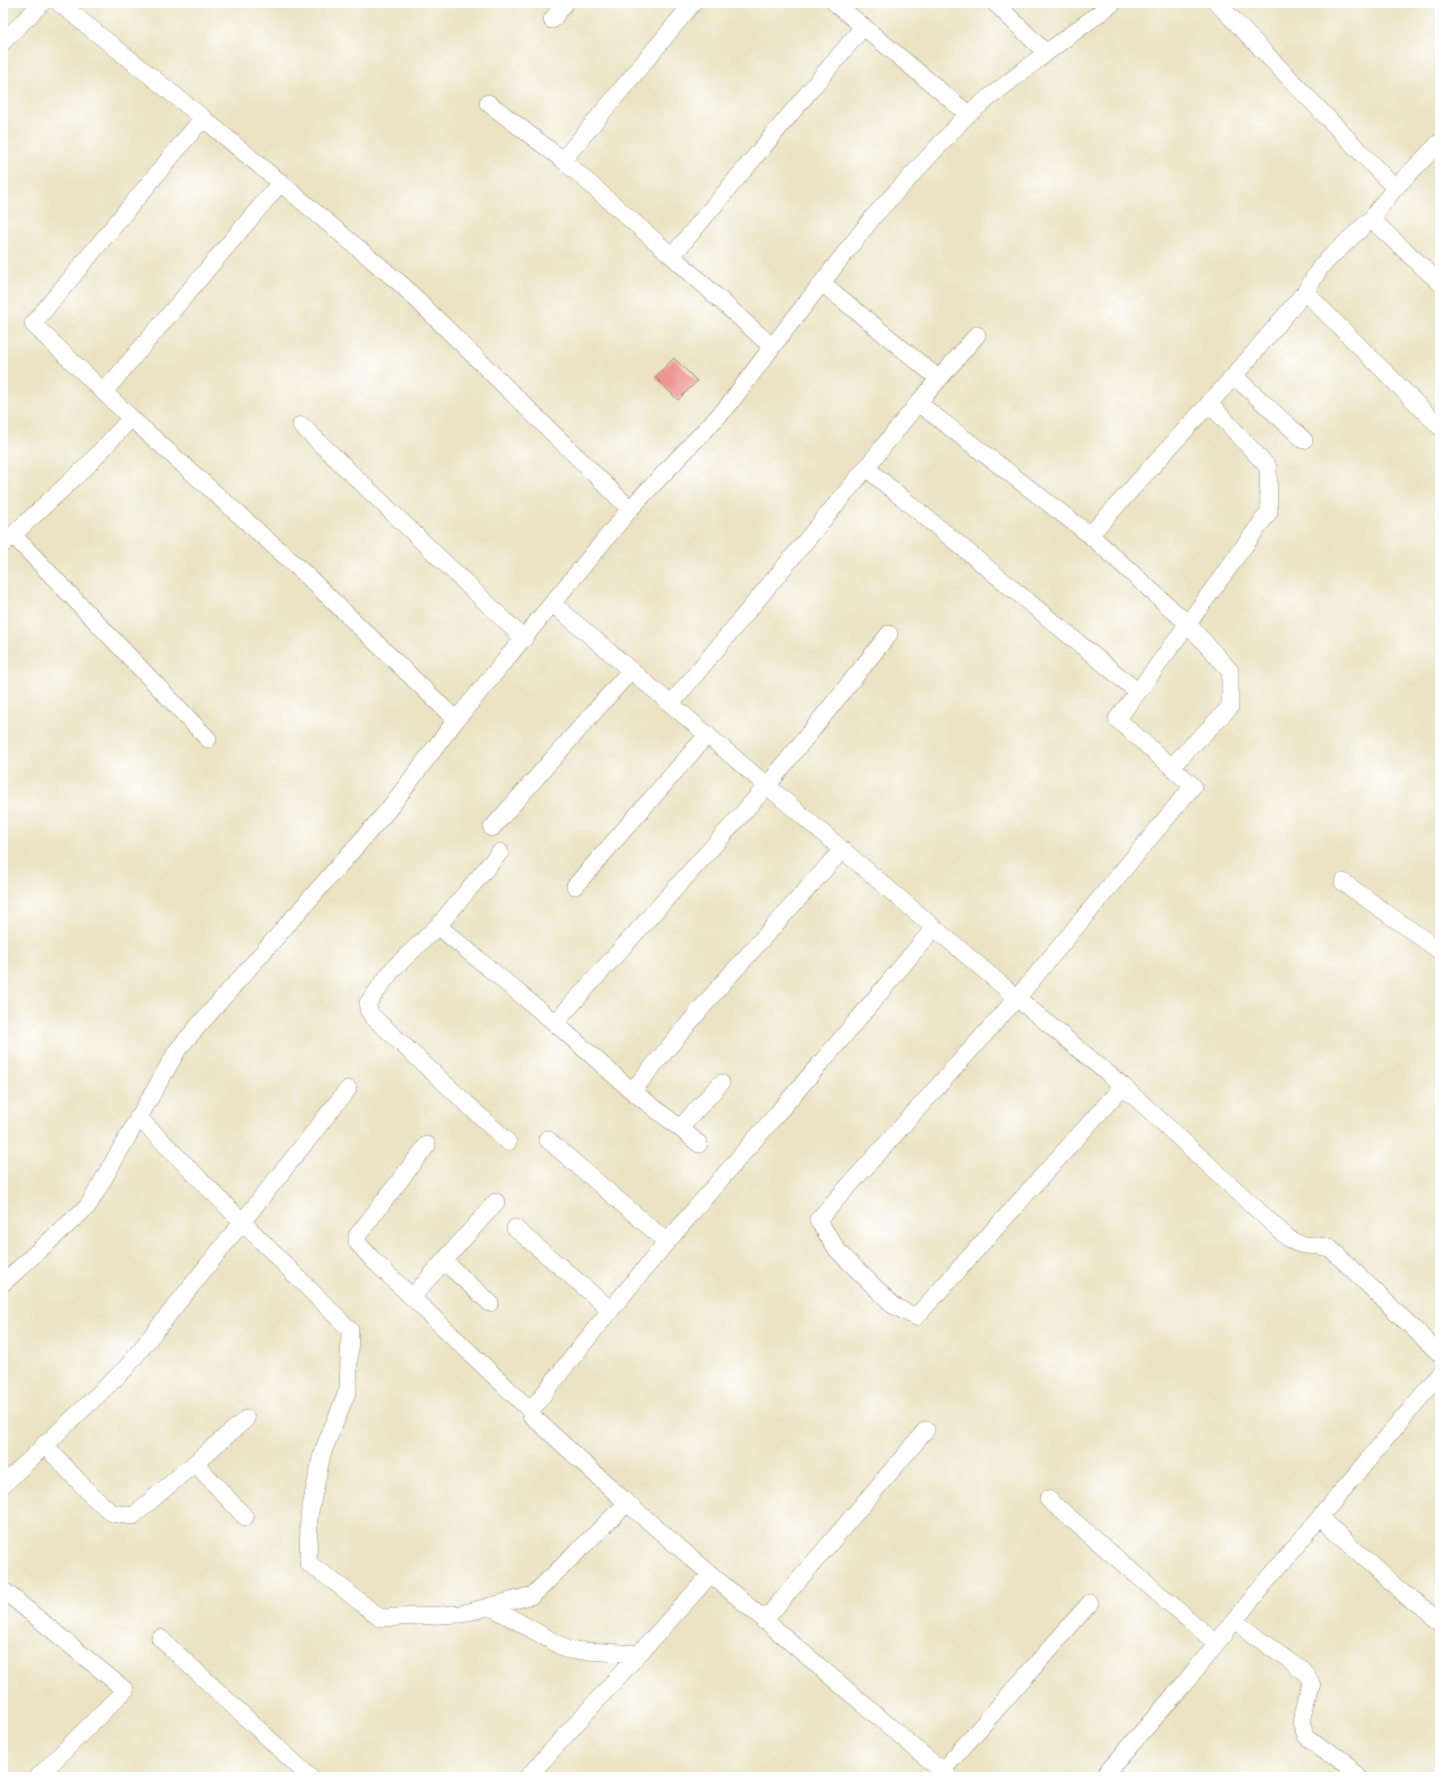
<svg xmlns="http://www.w3.org/2000/svg" width="1443" height="1780" viewBox="0 0 1443 1780" font-family="'Gochi Hand',sans-serif">
	<rect width="100%" height="100%" fill="#fff"/>
	<filter id="ink" filterUnits="userSpaceOnUse"><feTurbulence type="fractalNoise" baseFrequency=".025" numOctaves="2"/><feDisplacementMap in="SourceGraphic" scale="8" xChannelSelector="R" yChannelSelector="G"/><feConvolveMatrix kernelMatrix="1 2 1 2 8 2 1 2 1" color-interpolation-filters="sRGB"/></filter>
	<filter id="wash" filterUnits="userSpaceOnUse"><feTurbulence type="fractalNoise" baseFrequency=".012" numOctaves="4" result="noise"/><feDisplacementMap in="SourceGraphic" scale="16" xChannelSelector="R" yChannelSelector="G"/><feGaussianBlur stdDeviation="0.9" result="paint"/><feColorMatrix in="noise" values="0 0 0 0 0 0 0 0 0 0 0 0 0 0 0 0 0 1.4 0 .05"/><feComposite in="paint" operator="in"/></filter>
	<g filter="url(#wash)">
		<rect width="100%" height="100%" fill="#ebe3c3"/>
		<g id="blocks">
			<path fill="#ee9592" d="M674,358L697,381L678,400L655,377Z"/>
		</g>
	</g>
	<g filter="url(#ink)">
		<use href="#blocks" fill-opacity="0" stroke="#938670" stroke-width="1"/>
		<g fill="none" stroke-linecap="round" stroke-linejoin="round">
			<defs>
				<path id="street" d="M59,3L203,118L402,285L630,509
					M835,3L968,114
					M995,3L1046,53
					M1217,3L1395,188
					M552,20L565,3
					M3,42L42,3
					M488,103L563,160L693,3
					M203,118L33,324L131,418L303,572L456,720
					M1440,142L1395,188L1371,219L1322,265L1305,292L1440,427
					M563,160L672,256
					M1371,219L1440,283
					M822,283L939,379
					M772,347L672,256L863,27
					M1234,376L1304,440
					M104,392L281,182
					M918,403L1090,535L1234,376L1305,292
					M301,425L524,639
					M866,468L918,403L977,335
					M13,535L208,739
					M1090,535L1188,624L1230,671V707L1172,766
					M3,544L87,466L131,418
					M553,604L1017,998L1193,786L1117,719L1138,692L866,468L671,704
					M1138,692L1269,512L1268,467L1209,403
					M492,828L631,670
					M500,852L438,926L393,969L368,1003V1009L372,1016L508,1142
					M1343,882L1440,951
					M575,886L707,735
					M438,926L555,1023L632,1091L680,1128L721,1083
					M934,928C895,974 858,1020 819,1065C722,1178 623,1290 533,1408L531,1415L627,1503L949,1777
					M555,1023L767,786L889,634
					M1123,1086L916,1317L894,1306L838,1251L818,1220L1017,998L1123,1086L1288,1238C1304,1250 1315,1242 1331,1249L1440,1354
					M632,1091L721,985L842,850
					M138,1117L350,1330L348,1390L322,1454L309,1516L308,1563L340,1586L380,1618L461,1614L533,1595L627,1503
					M680,1128L699,1144
					M547,1139L667,1242
					M427,1145L357,1236V1242L372,1259L531,1411
					M515,1228L611,1310
					M444,1261L490,1303
					M3,1283L88,1206L178,1049L388,810L456,720L630,509L727,407L772,347L873,217L968,114L1046,53L1113,3
					M412,1297L496,1202
					M44,1444L92,1496L112,1513L133,1516L246,1419
					M195,1463L245,1517
					M3,1485L126,1368L348,1089
					M1048,1499L1216,1643
					M1320,1517L1399,1590L1440,1621
					M3,1592L7,1593L125,1690L38,1777
					M490,1606L568,1650L639,1654
					M764,1621L926,1430
					M1234,1621L1308,1674L1311,1683L1301,1722L1306,1736L1361,1777
					M160,1638L310,1777
					M942,1771L1090,1603
					M528,1777L710,1575
					M1103,1777L1184,1684L1259,1590L1440,1374"/>
			</defs>
			<use href="#street" stroke="#938670" stroke-width="18"/>
			<use href="#street" stroke="#fff" stroke-width="17"/>
		</g>
	</g>
	<rect width="1443" height="1780" fill="none" stroke="#fff" stroke-width="16"/>
</svg>
